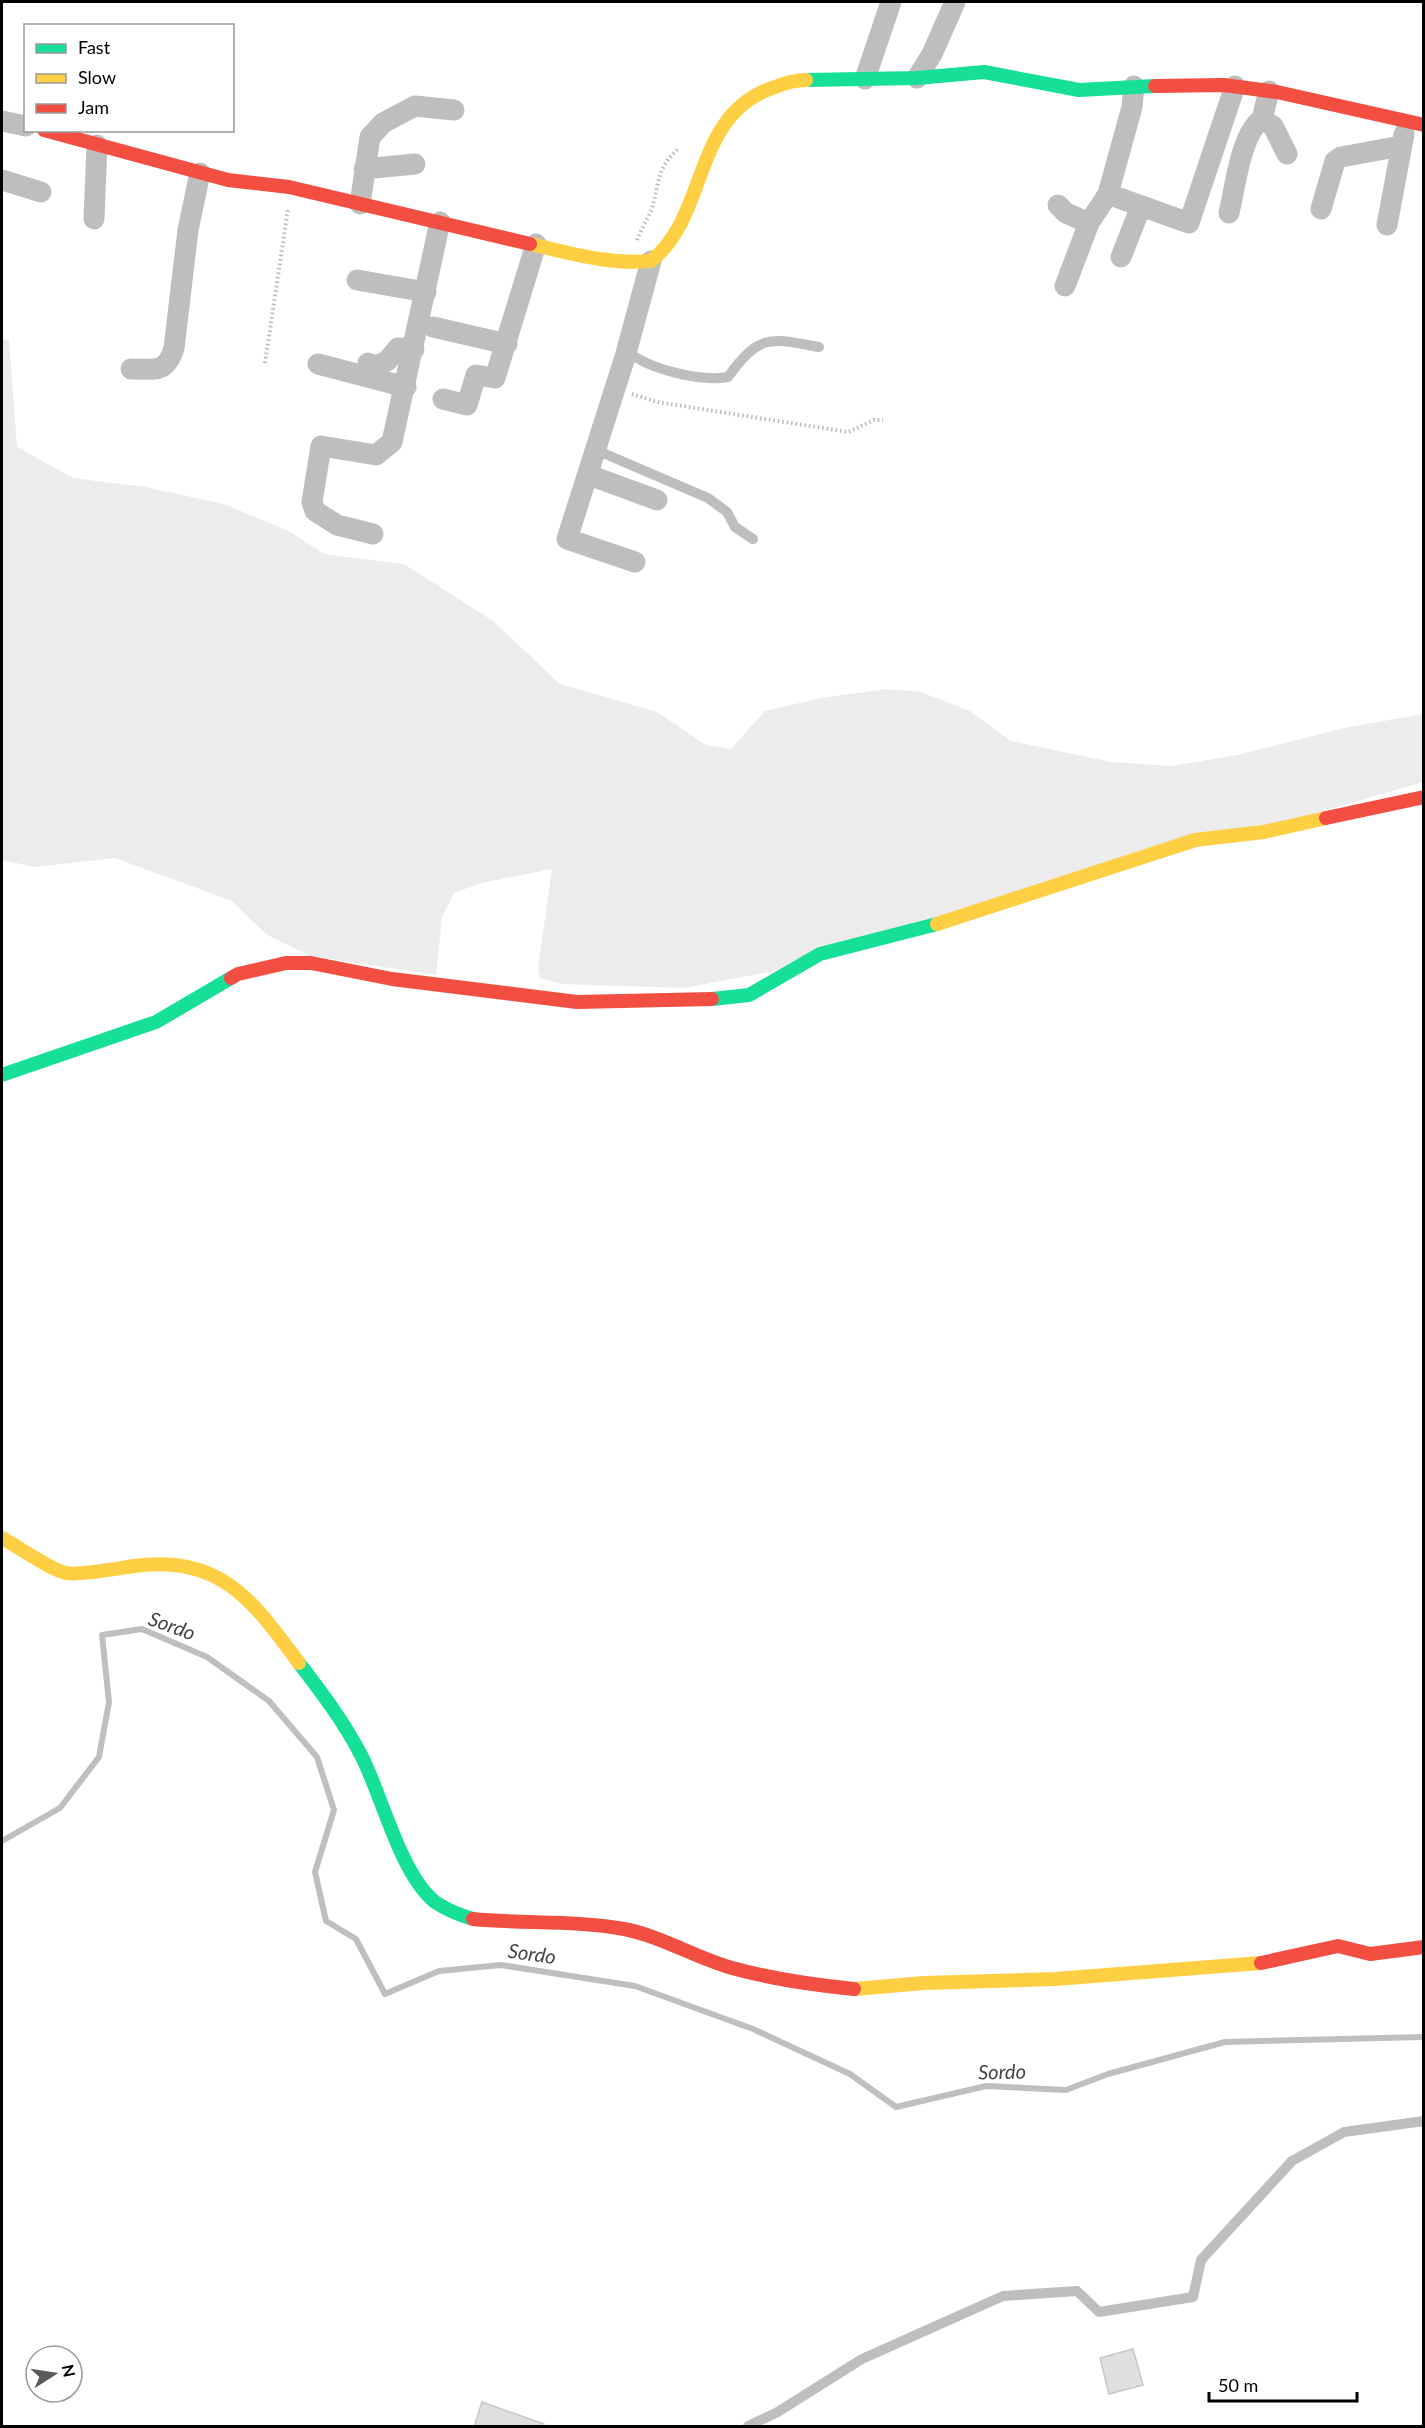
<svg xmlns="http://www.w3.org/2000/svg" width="1425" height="2428" viewBox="0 0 1425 2428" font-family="Lato,sans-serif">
	<rect width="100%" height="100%" fill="#fff"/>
	<path fill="#ececec" d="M2,339L9,340L17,447L73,478L145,487L224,504L289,531L324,554L404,564L493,621L560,684L657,712L706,745L731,749L765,711L821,698L886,689L921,692L970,711L1011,741L1111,762L1172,766L1237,755L1344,728L1423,714V782L769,972L684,988L561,984L540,978L538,968L552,869L481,883L454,893L442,917L436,975L310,956L267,935L232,901L115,858L35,867L2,860Z"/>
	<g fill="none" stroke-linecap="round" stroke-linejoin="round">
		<path stroke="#bfbfbf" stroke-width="6" d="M2,1841L60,1808L99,1757L109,1702L102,1635L142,1629L207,1657L269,1701L317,1757L334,1810L315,1872L326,1921L356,1939L385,1994L439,1971L501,1965L635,1986L753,2029L850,2074L896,2107L986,2086L1066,2090L1108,2074L1225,2042L1424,2037"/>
	</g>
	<path fill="#dfdfdf" stroke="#c7c7c7" stroke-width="1.5" d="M1133,2349L1143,2385L1109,2394L1100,2358Z
		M482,2402L544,2424L543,2427H474Z"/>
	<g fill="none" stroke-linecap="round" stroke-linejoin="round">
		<path stroke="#b9b9b9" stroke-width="4" stroke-dasharray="1.5 3" stroke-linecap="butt" d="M637,240C641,229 648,219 652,208C660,181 656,169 679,148
			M265,363L288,209
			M632,394L657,402L848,432L874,420H883"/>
		<path stroke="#bebebe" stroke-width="10" d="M627,351C648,369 700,382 728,377C760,333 770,338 819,347
			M596,450L708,498L727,512L735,527L753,539
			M748,2426L776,2413L862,2359L1003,2296L1077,2291L1099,2312L1193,2297L1201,2260L1292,2161L1344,2132L1424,2121"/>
		<path stroke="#bebebe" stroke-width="21" d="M917,78L932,54L955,2
			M865,79L891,2
			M1262,119L1273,126L1287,154
			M2,121L26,126
			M364,169L415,164
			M2,180L41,192
			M1108,194L1189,223L1235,86
			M360,204L370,137L383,123L415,106L454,110
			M1058,205L1066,213L1089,223L1108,194L1132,107L1134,86
			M1321,209L1335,161L1341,157L1401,146
			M1229,213C1235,188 1241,133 1262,119L1269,91
			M94,219L97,145
			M1387,225L1404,134
			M1121,257L1141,206
			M357,280L426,292
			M1065,286L1089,223
			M433,327L507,344
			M368,363L376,366L387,361L398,348L414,349
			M318,364L406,387
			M131,369C155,369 166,374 174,348L188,230L200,173
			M443,399L467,405L476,375L495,378L536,244
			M589,475L657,500
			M373,534L337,525L315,511L312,502L321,446L376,455L392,442L440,222
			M635,562L567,539L625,357L651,261"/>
		<path stroke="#16e098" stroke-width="14" d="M806,80L917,78L984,72L1079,90L1155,86
			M712,999L749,995L820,954L937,924
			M2,1075L156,1022L231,978
			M299,1663C322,1693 344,1722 361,1755C382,1795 400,1874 435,1902C447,1910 459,1915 473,1919"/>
		<path stroke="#ffcf43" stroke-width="14" d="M530,244C570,253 609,265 651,261C710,214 691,114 775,87C785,83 795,80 806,80
			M937,924L1195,840L1264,832L1326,818
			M2,1538C19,1547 49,1569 66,1573C77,1576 120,1568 134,1566C222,1555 252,1600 299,1663
			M854,1989L924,1983L1055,1979L1261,1963"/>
		<path stroke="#f24e42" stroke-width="14" d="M1155,86L1224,85L1277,92L1424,125
			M44,130L228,180L289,187L530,244
			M1326,818L1424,797
			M231,978L238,974L286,963H311L392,979L577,1002L712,999
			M473,1919C523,1924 574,1920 624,1929C661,1936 696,1958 732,1968C772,1979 814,1985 854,1989
			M1261,1963L1338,1946L1370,1954L1424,1947"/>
	</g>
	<g text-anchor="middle" stroke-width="6" stroke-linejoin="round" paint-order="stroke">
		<g font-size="20" font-style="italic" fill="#444" stroke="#fff">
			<text transform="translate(172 1626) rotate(20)" y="7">Sordo</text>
			<text transform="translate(532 1954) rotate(8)" y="7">Sordo</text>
			<text transform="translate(1002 2072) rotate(-1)" y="7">Sordo</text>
		</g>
	</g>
	<rect width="1425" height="2428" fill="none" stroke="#000000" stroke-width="6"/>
	<rect x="24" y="24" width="210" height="108" fill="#ffffff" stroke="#999999" stroke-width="1.5"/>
	<rect x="36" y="44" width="30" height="9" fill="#16e098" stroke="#999999" stroke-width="1.5"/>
	<text x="78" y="54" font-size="18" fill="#000000">Fast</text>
	<rect x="36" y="74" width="30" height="9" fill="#ffcf43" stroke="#999999" stroke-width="1.5"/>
	<text x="78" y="84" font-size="18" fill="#000000">Slow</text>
	<rect x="36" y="104" width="30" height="9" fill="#f24e42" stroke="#999999" stroke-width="1.5"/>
	<text x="78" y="114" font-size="18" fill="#000000">Jam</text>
	<g transform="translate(54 2374) rotate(78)"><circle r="28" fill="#ffffff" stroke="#999999" stroke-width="1.5"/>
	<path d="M0-4.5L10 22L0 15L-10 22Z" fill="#595959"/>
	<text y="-9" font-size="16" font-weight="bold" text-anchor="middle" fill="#000000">N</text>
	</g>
	<path d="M1209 2392v9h148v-9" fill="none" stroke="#000000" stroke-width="3"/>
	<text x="1218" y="2392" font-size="18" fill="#000000" stroke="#ffffff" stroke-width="4.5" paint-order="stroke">50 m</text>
</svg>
